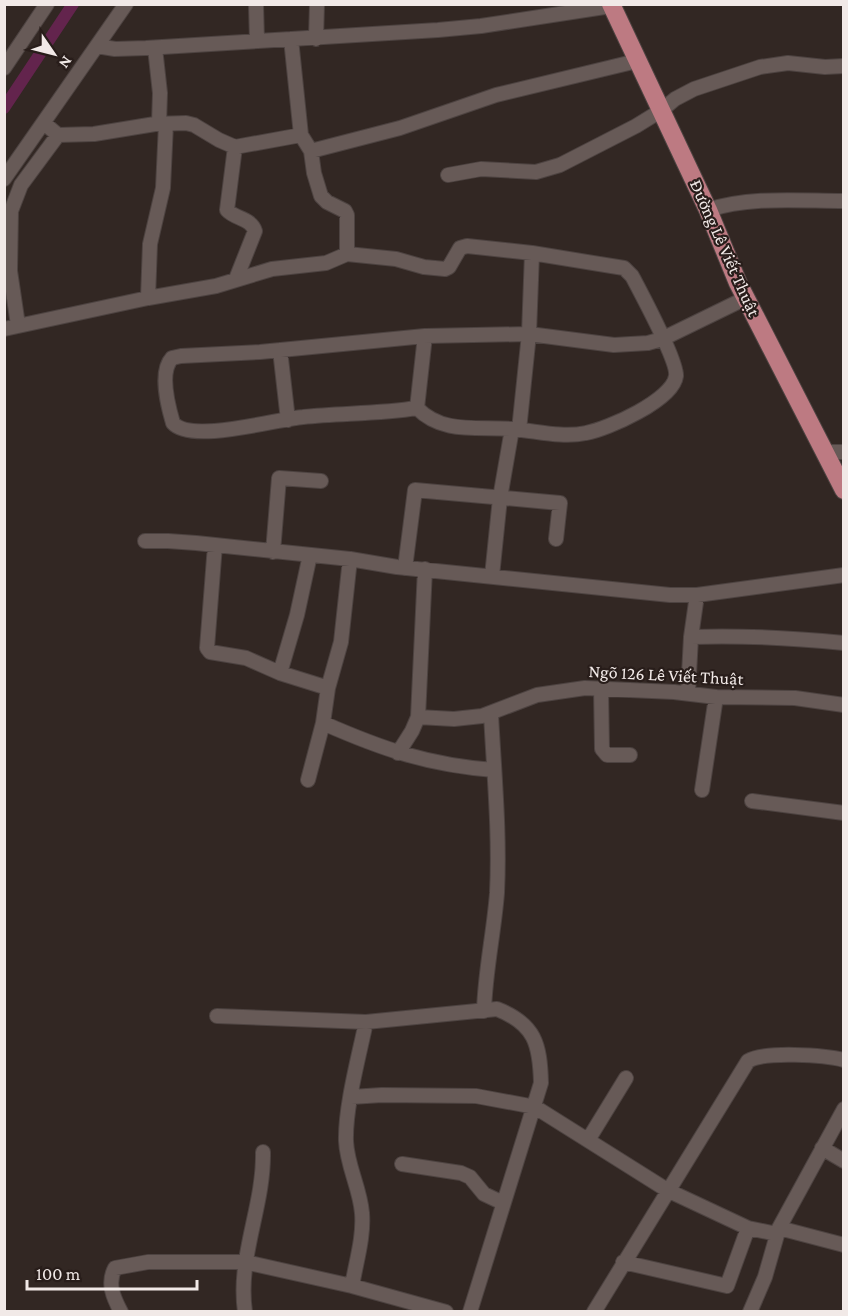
<svg xmlns="http://www.w3.org/2000/svg" width="848" height="1316" viewBox="0 0 848 1316" font-family="'Crimson Pro',serif">
	<rect width="100%" height="100%" fill="#322723"/>
	<g fill="none" stroke-linecap="round" stroke-linejoin="round">
		<path stroke="#63244d" stroke-width="12" d="M4,108L73,4"/>
		<defs>
			<path id="minor" d="M256,4L257,41
				M316,39L317,4
				M97,46L115,49L146,48L438,30L481,26L611,6
				M155,48L160,93L159,124
				M4,68L47,4
				M44,123L58,135L94,134L155,124L186,123L194,125L219,140L235,147L301,135
				M235,147L227,210C235,219 251,218 255,231L236,279
				M311,151L400,128L496,95L637,61
				M448,175L481,169L536,172L560,165L636,126L662,110L675,99L694,89L760,67L788,63L825,67L844,66
				M4,179L126,4
				M708,210C751,196 799,201 844,201
				M347,254L396,259L424,267L445,269L449,267L460,248L467,246L532,253L624,268L632,276C641,293 678,362 676,376C673,400 608,429 586,433C562,438 537,431 513,429C479,426 443,435 417,408
				M148,298L150,244L163,188L166,124
				M18,325L10,271L11,211L21,185L58,135
				M4,329L148,298L216,286L272,269L326,263L347,254V215L345,211L327,202L321,196L314,173L311,151L301,135L291,39
				M280,350L288,420
				M417,408C379,414 341,413 303,417C277,419 191,444 173,423C168,406 159,372 172,358L181,356L260,352L425,336L529,334L614,345L648,343L662,339L746,298
				M417,408L425,336
				M519,430L529,334L532,253
				M825,452H844
				M145,541H168L196,543L350,559L397,567L670,595H697L844,575
				M215,545L207,648L210,652L246,658L280,673L328,688
				M273,552L279,478L321,481
				M405,568L415,490L560,503L556,539
				M492,576L500,498L512,429
				M691,637C743,635 792,638 844,643
				M280,673L297,615L310,555
				M601,688L602,749L607,755H630
				M688,693L691,637L697,595
				M418,717L454,719L482,716L537,695L585,688L674,692L716,697L795,698L844,705
				M323,723C382,749 428,765 494,770
				M398,753L412,731L418,717L425,569
				M308,780L323,723L328,688L341,642L350,559
				M702,790L716,697
				M752,801L844,813
				M484,1011C485,972 494,932 497,893C500,833 494,773 491,714
				M217,1016L366,1022L497,1009C535,1024 540,1044 541,1083L470,1312
				M351,1097L382,1095L476,1096L535,1107L667,1190L748,1228L777,1234
				M588,1140L626,1078
				M822,1148L844,1161
				M402,1164L461,1173L470,1177L484,1194L503,1203
				M779,1228L844,1245
				M623,1262L727,1286L748,1228
				M352,1286C356,1262 364,1237 362,1213C360,1188 347,1166 346,1141C345,1107 359,1056 366,1022
				M121,1312C113,1297 107,1283 115,1268L148,1262H245L352,1286L446,1312
				M245,1312C237,1257 264,1207 263,1152
				M594,1312L748,1061C764,1051 825,1055 844,1060
				M750,1312L765,1277L779,1228L844,1109"/>
			<path id="major" d="M611,4L708,210L738,283L844,490"/>
		</defs>
		<use href="#minor" stroke="#4d4341" stroke-width="16"/>
		<use href="#major" stroke="#4d4341" stroke-width="20"/>
		<use href="#minor" stroke="#675a57" stroke-width="14"/>
		<use href="#major" stroke="#bd7a82" stroke-width="18"/>
	</g>
	<g text-anchor="middle" stroke-width="4.5" stroke-linejoin="round" paint-order="stroke">
		<g font-size="18" fill="#f1e9e7" stroke="#281d1a">
			<text transform="translate(725 248) rotate(66)" y="6">Đường Lê Viết Thuật</text>
			<text transform="translate(666 675) rotate(3)" y="6">Ngõ 126 Lê Viết Thuật</text>
		</g>
	</g>
	<rect width="848" height="1316" fill="none" stroke="#f1e9e7" stroke-width="12"/>
	<g transform="translate(54 54) rotate(125)" stroke="#281d1a" stroke-width="4.5" paint-order="stroke">
	<path d="M0-4.5L10 22L0 15L-10 22Z" fill="#f1e9e7"/>
	<text y="-9" font-size="16" font-weight="bold" text-anchor="middle" fill="#f1e9e7">N</text>
	</g>
	<path d="M27 1280v9h170v-9" fill="none" stroke="#f1e9e7" stroke-width="3"/>
	<text x="36" y="1280" font-size="18" fill="#f1e9e7" stroke="#281d1a" stroke-width="4.5" paint-order="stroke">100 m</text>
</svg>
